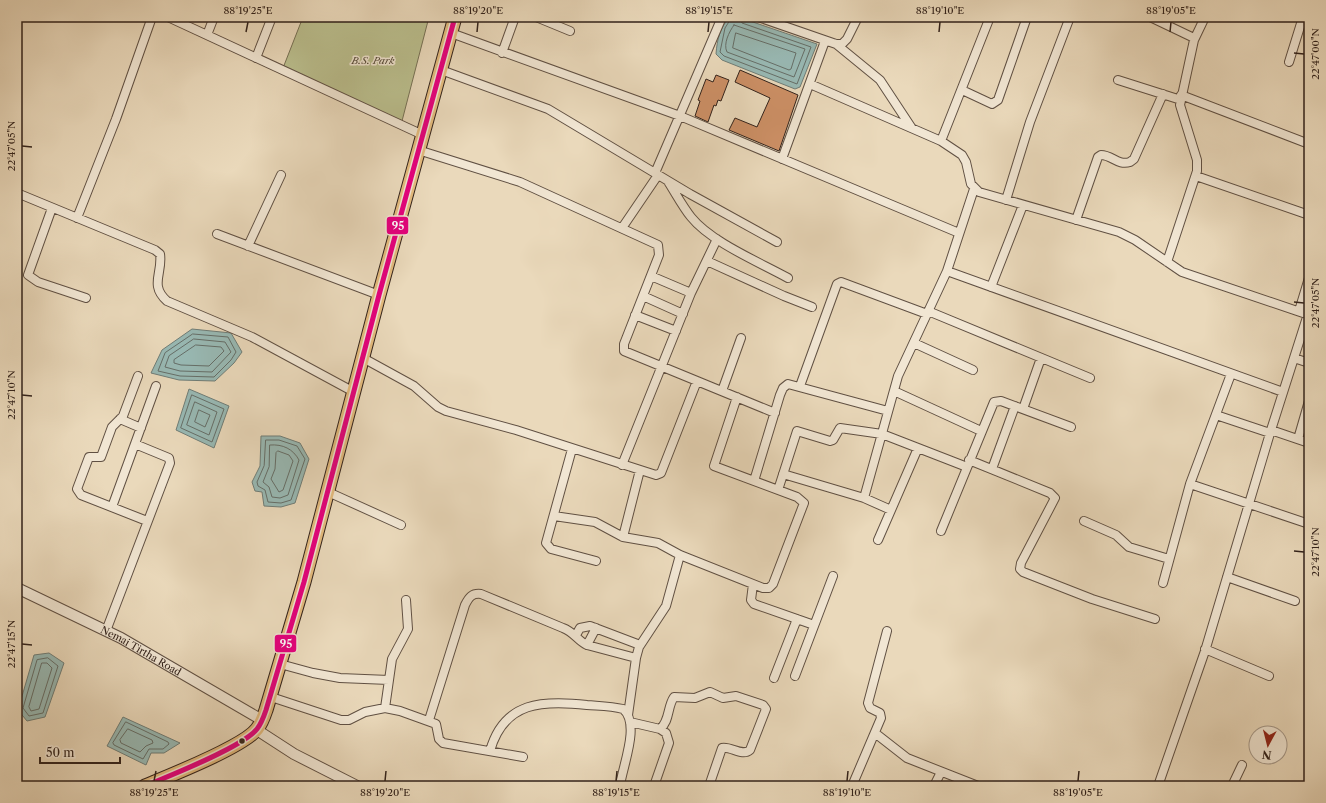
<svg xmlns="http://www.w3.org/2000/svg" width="1326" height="803" viewBox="0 0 1326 803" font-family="'Libre Caslon Text',serif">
	<rect width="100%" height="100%" fill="#ead9bb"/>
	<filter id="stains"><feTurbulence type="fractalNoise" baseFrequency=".005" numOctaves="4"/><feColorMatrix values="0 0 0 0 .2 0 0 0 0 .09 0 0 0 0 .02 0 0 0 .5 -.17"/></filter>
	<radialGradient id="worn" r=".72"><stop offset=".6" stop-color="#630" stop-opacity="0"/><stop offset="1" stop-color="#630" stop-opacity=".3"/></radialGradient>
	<path fill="#babe8d" stroke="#767054" d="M303,17H429L402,121L283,68Z"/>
	<path fill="#98b9b4" stroke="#6f7d77" d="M730,17L744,19L817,44L800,87L795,89L722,60L716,54C717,40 720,27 730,17Z
		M192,329L231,333L242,352L234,363L215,381L179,380L151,373L162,350Z
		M189,389L229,406L214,448L176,430Z
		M261,436H280L300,443L309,459L295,503L281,507L264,506L262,492L255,491L252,482L260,466Z
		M49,653L64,663L45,717L27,721L18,710L34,655Z
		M123,717L180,743L164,753H151L146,765L107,746Z"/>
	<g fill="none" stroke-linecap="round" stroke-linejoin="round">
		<path stroke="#656e68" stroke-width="1" d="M732,17L725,28L720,52L724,56L797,84L811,47L742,23L739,17
			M734,25L805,49L794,77L727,52C723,44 729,32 734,25Z
			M736,33L796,53L791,69L789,70L733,48Z
			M193,334L228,337L236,352L231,360L214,377L180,376L158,371L165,353Z
			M194,339L225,342L231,352L212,372L180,371L165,367L169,356Z
			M196,345L221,347L224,351L209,366L181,365L174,363V360Z
			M192,395L224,409L212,442L181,428Z
			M195,402L217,412L209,435L187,425Z
			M199,410L210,415L205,427L195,422Z
			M266,440H279L297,446L305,459L291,500L281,503L268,502L265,490L258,486L257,482L264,466Z
			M270,445C283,444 293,449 299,460L288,495L280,498L272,497L269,487L263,482L269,467Z
			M278,451L289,455L293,461L283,490L279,492L271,479L275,469L276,453Z
			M48,658L58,666L43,713L29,716L23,708L37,660Z
			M42,663H47L52,668L39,709L31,711L29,707Z
			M126,722L168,742L169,744L163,749H149L143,759L114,745L113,743Z
			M128,729L152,740L153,743L146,746L140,752L121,743L120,740Z"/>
	</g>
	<path fill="#cd9066" stroke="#32221b" d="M740,70L798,95L779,151L729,130L735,118L757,127L770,98L735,82Z
		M716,75L729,80L721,101L718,100L716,106L714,105L708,122L695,116L700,101L698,100L706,79L713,82Z"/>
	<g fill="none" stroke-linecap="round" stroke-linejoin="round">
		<defs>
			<path id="minor" d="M168,17L423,135
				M536,17L570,31
				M758,17L836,44H842L847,39L858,17
				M1150,17L1194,38
				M451,33L680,116L959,233
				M207,35L214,17
				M836,44L880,80L911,127
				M502,53L515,17
				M256,58L272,17
				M1289,62L1303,17
				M441,70L548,109L690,194L777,242
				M1118,80L1181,100
				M810,84L941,141L962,155L966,162L971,184L979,192L1119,232L1135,240L1182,272L1309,315
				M962,90L992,104L998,100L1027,17
				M1181,95L1309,144
				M941,141L990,17
				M418,150L520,182L658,245L659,255L624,344V351L775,413
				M1309,157V160
				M782,159L825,41
				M655,173L722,17
				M1196,176L1309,215
				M669,183C676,194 683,207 691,217C711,242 759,262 788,278
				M17,193L155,250L160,254C163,273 149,285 167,301L252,337L354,392
				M1006,200L1030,122L1070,17
				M52,208L28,275L38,282L86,298
				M77,218L116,119L152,17
				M1076,220L1098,157L1101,155C1112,155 1118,166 1130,162L1134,159L1163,94
				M622,228L658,175
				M217,234L379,295
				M248,246L281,175
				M707,261L784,296L812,307
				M1167,262L1197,171V160L1180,105L1194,40L1205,17
				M947,271L1283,392
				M651,276L691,293
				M991,287L1023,205
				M643,296L683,314
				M928,311L1090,378
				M1299,311L1309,278
				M635,315L676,331
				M914,343L973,370
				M363,358L414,386L438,407L446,411L516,430L656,475L661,473L697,381
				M1294,358L1309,363
				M138,376L123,416L112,427L101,457H89L77,489L81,495L147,521
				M800,386L837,284L841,282L927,314
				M722,391L741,338
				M894,391L981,431
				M1023,409L1041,358
				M1216,415L1270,433
				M120,419L141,428
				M1271,430L1309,443
				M1298,439L1309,401
				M572,449L546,543L551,549L596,561
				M969,460L1050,493L1055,498L1021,563L1020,569L1023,572L1092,599L1155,619
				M622,465L691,293L717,239
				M992,469L1015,406
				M783,474L864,498L891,510
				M754,481L780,395L783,388L788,384L888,411
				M1190,484L1309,524
				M778,490L797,431L830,441L833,440L840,428L882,434L967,467
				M328,492L401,525
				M864,498L898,376L947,271L974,189
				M112,507L156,386
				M554,516L595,522L623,537L658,543L680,555L763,588H769L773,584L804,503L797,497L714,466L737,397
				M1084,521L1116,535L1129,547L1169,559
				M941,531L994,402L1001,401L1071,427
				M623,537L640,470
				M878,540L918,448
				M1227,577L1295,601
				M1163,583L1190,484L1231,374
				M753,584L751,600L754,604L814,625
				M106,631L170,463L169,458L135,444
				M576,635L580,628L590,626L640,645
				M587,645L596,628
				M1205,649L1269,676
				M280,664L313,673L340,678L389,680
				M795,676L833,576
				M774,678L797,619
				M271,697L341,720H349L365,712L385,708L400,711L436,724L439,739L443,743L523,757
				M385,708L392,659L408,629L406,600
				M628,715L636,658L639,647L666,606L680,555
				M429,720L465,605C469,597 472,593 481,594L563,628C574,632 578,641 587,645L636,658
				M630,722L660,729C670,721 667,707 674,697L695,698L710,692L723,698L736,696L763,705L766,709L750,750C742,757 731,746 722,748L709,786
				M875,733L907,758L978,786
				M490,751C504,701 543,700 587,705C599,706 611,706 623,709C641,724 622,767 620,786
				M654,786L669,743L666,733L660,729
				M852,786L881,718L880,713L870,708L868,703L887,631
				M934,786L941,772
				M1158,786L1205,651L1271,430L1308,314
				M1232,786L1242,765"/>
			<g id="tertiary">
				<path id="s1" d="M17,588L121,638L262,720"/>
				<path d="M257,730L294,754L357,786"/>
			</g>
			<path id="primary" d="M145,786C169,776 243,747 257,729C261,724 264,716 266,710L304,582L379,295L455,17"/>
		</defs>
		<use href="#minor" stroke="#605043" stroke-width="10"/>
		<use href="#tertiary" stroke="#605043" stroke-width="12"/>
		<use href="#primary" stroke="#32221b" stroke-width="15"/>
		<use href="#minor" stroke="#f1e6d3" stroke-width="8"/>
		<use href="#tertiary" stroke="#f1e6d3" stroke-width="10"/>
		<use href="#primary" stroke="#e5bc7e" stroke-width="13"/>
		<defs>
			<path id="bus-1" d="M145,786C169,776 243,747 257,729C261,724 264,716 266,710L304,582L379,295L455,17"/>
		</defs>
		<use href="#bus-1" stroke="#f1e6d3" stroke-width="8"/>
		<use href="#bus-1" stroke="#e5007d" stroke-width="5"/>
	</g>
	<path fill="none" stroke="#32221b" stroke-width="1.5" d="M246,32L248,22M477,32L478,22M708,32L709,22M939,32L940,22M1170,32L1171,22M1294,53L1304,54M22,146L32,147M1294,302L1304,303M22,395L32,396M1294,551L1304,552M22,644L32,645M154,781L156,771M385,781L386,771M616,781L617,771M847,781L848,771M1078,781L1079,771"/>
	<circle fill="#32221b" stroke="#f1e6d3" stroke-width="1.5" cx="242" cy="741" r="3.5"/>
	<g text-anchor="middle" stroke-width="3" stroke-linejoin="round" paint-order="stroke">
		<g font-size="10" font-style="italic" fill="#544938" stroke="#f1e6d3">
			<text x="373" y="64">B.S. Park</text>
		</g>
		<g font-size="10" fill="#32221b" stroke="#f1e6d3">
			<text dy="4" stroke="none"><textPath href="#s1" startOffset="139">Nemai Tirtha Road</textPath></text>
		</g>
	</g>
	<g stroke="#f1e6d3" stroke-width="1.5">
		<rect x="386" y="216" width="23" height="19" rx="4" fill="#e5007d"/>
		<rect x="274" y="634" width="23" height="19" rx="4" fill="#e5007d"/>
	</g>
	<g font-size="11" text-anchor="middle" font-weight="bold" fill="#fff">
		<text x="398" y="230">95</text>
		<text x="286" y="648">95</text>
	</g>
	<rect width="1326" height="803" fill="none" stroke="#ead9bb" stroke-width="44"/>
	<g transform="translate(1268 745) rotate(187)"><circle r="19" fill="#f1e6d3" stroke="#a59889"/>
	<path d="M0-3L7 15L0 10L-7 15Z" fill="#8f2418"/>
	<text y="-6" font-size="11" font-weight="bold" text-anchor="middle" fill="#32221b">N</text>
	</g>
	<path d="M40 757v6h80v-6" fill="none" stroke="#32221b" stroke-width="2"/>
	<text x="46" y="757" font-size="12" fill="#32221b" stroke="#f1e6d3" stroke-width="3" paint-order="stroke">50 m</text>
	<rect x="22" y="22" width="1282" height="759" fill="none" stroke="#32221b" stroke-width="1.5"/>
	<g font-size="10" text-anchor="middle" fill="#32221b">
		<text x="248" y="14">88°19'25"E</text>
		<text x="478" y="14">88°19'20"E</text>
		<text x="709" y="14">88°19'15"E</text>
		<text x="940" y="14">88°19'10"E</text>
		<text x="1171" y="14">88°19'05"E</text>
		<text transform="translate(1315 54) rotate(-90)" y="4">22°47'00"N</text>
		<text transform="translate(11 146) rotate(-90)" y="4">22°47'05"N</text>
		<text transform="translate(1315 303) rotate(-90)" y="4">22°47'05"N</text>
		<text transform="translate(11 395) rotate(-90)" y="4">22°47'10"N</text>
		<text transform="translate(1315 552) rotate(-90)" y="4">22°47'10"N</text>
		<text transform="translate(11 644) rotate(-90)" y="4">22°47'15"N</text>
		<text x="154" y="796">88°19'25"E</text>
		<text x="385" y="796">88°19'20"E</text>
		<text x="616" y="796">88°19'15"E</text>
		<text x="847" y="796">88°19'10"E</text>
		<text x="1078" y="796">88°19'05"E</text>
	</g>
	<rect width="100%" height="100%" filter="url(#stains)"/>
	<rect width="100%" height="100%" fill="url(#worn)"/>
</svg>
